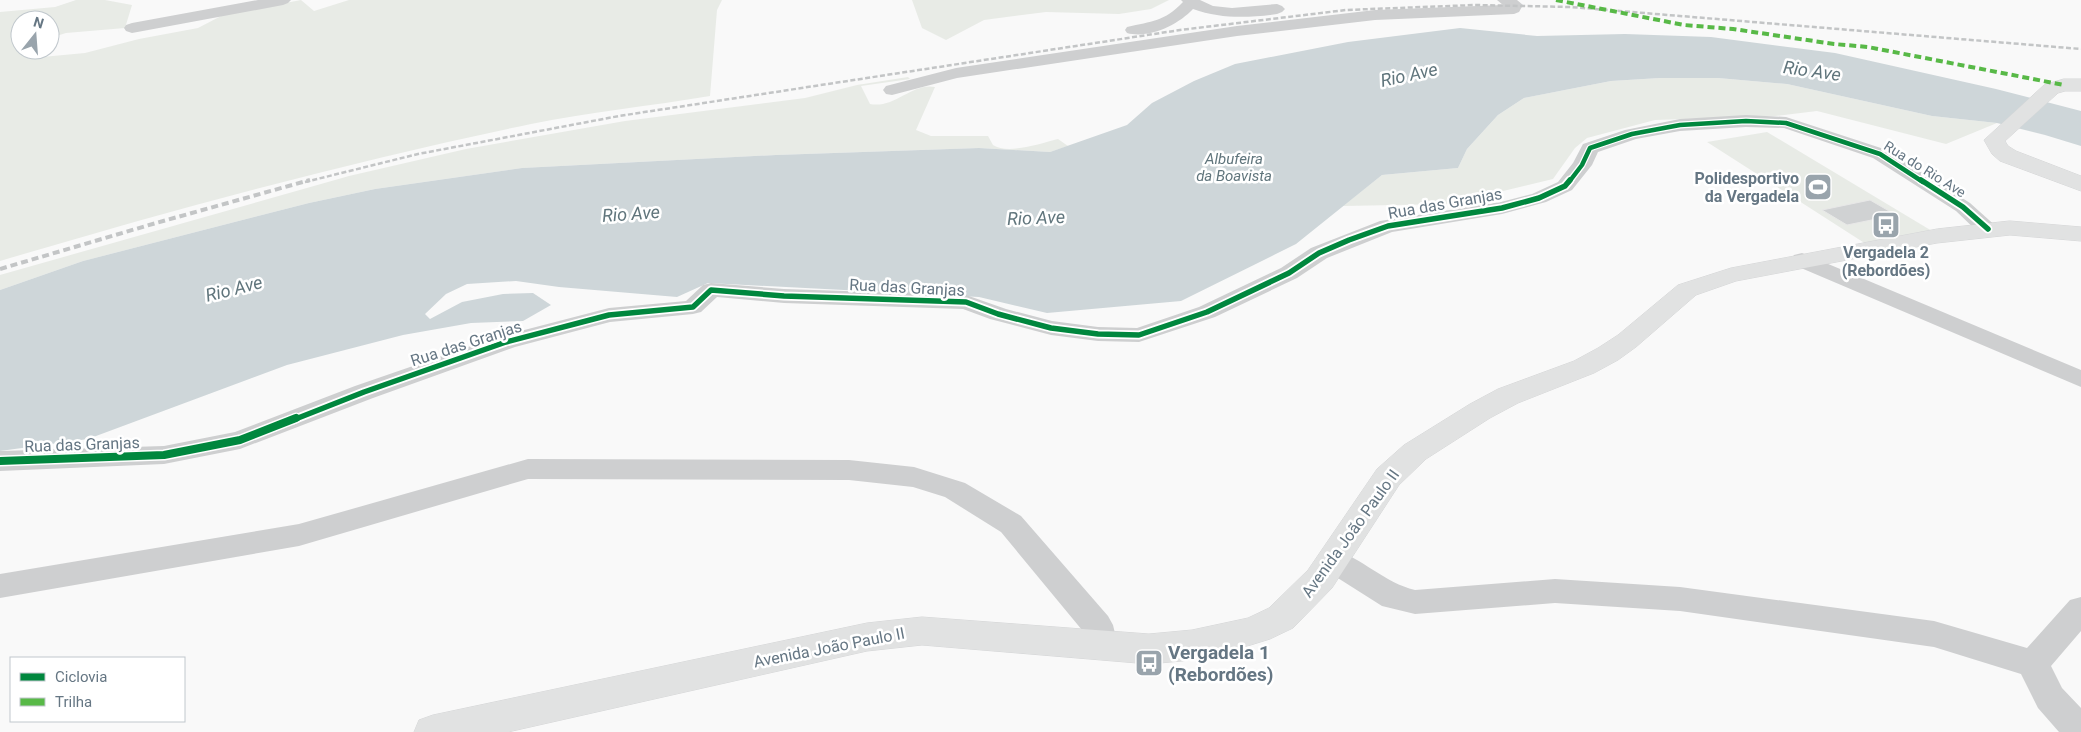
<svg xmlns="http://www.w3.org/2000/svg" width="2081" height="732" viewBox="0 0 2081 732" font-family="Roboto,sans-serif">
	<rect width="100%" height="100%" fill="#f9f9f9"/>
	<path fill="#e8ebe6" d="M76,0H105L132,5L125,28L66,33L50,38V20H20V50H41L42,57L85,53L139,39L198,28L223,15L301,0L314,11L349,0H722L717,10L710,96C651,106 590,112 531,124C352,161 175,209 0,261V12L55,7Z
		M912,0H1169L1151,9L1119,14L1046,12L984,20L946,40L922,28Z
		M908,77L910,79L861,86L870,104C894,109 913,82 935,87L916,130L931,136H988L993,145C1008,155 1042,143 1058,139L1068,146L1050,152L979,148L776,155L522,168L375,189L309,203L83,261L0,290V275L349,176L466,149L625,121L805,98L857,85Z
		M1660,78H1718L1787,84L1932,116L1997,123L1946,144L1817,111L1775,116L1655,120L1587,138L1575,148L1553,179L1449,204L1343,206L1382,175L1458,168L1467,149L1498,115L1524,98L1611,81Z
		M1767,132L1932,231L1866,244L1707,142Z"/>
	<path fill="#ced6d9" d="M1460,28L1537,36L1625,34L1711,37L1835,53L1996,89L2081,111V146L2045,135L1997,123L1932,116L1787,84L1718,78H1660L1611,81L1524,98L1498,115L1467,149L1458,168L1382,175L1296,244L1181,301L1047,313L979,297L708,283L677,297L559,287L516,281L467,284L446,294L425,314L430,319L462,302L503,294L533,293L551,305L523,321L471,323L403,335L287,365L88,439L0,451V290L83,261L309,203L375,189L522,168L776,155L979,148L1050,152L1127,125L1152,103L1194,81L1235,64L1348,42Z"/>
	<path fill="#d0d2d3" stroke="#e8e8e8" d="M1870,200L1896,215L1847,225L1822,210Z"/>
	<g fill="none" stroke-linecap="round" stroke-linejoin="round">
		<defs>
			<path id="secondary" d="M2064,79H2081V91H2065L2058,93L2005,141L2008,146L2016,151L2081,176V191L2000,161L1992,154L1984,140L2044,85Z
				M2010,221L2081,227V241L2010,235L1937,243L1736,281L1696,295L1636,347L1618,360L1594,373L1518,403L1490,418L1426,459L1399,485L1332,588L1293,628L1270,639L1228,652L1192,660L1149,664L922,645L867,651L508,732H414L419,720L433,715L867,623L922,617L1149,634L1192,630L1248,618L1269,608L1308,570L1377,469L1404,445L1470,404L1498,389L1574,361L1598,348L1618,335L1678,285L1731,268L1937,229Z"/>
		</defs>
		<use href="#secondary" stroke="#d5d6d7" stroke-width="1"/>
		<path fill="#cecfd0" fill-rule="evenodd" d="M258,0H291L288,3L283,5L132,33L126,31L124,28L126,25L132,23Z
			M1181,0H1200L1213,6L1232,8L1277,4L1282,6L1285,9L1282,12L1277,14C1248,18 1221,19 1193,9C1178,25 1149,39 1127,33L1125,30L1127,27C1152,21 1164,22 1183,2Z
			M1497,0H1517L1523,5L1519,12L1514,14L1375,20L1237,36L957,78L892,95L886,94L883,90L886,86L956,68L1237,26L1375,10L1503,5Z
			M1746,115L1786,117L1887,150L1970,203L1999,229L1996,234L1988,235L1980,234L1956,211L1873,158L1784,128L1746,127L1680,131L1636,139L1598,152L1592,165L1572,190L1546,202L1502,214L1392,232L1327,258L1297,278L1215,317L1139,342L1098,341L1051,335L990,319L963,309L784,303L717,297L701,312L693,314L610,322L515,347L373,398L240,449L164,464L0,471V451L164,446L235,432L355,386L497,337L609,308L686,301L703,285L711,283L784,289L966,295L1006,309L1052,321L1098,327L1137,328L1199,307L1281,268L1311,248L1380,221L1501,202L1532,194L1558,182L1573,163L1583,144L1625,130L1680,119Z
			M1802,253L2081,370V387L1794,265L1791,260L1794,255Z
			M528,459L849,460L914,467L965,483L1021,516L1108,616L1113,625L1118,646L1113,655L1102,659L1091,655L1086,646L1082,630L1001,532L945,497L913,487L849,480L528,479L299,546L0,598V574L299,524Z
			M1333,549C1362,558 1385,583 1415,590L1555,579L1680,587L1934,621L2027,648L2070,600L2081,597V631L2051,666L2062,688L2081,708V732H2059L2038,708L2021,674L1934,647L1680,611L1555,603L1415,614L1382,606L1322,568L1318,560L1322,552Z"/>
		<use href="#secondary" fill="#e1e2e2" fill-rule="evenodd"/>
		<path stroke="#c3c5c6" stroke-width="2.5" stroke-dasharray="5 2.5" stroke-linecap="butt" d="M305,182L418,154L619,116L1180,30L1346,10L1475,5L1571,7L2081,49"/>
		<path stroke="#c3c5c6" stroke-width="4" stroke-dasharray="7 4" stroke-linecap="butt" d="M0,269L156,223L310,180"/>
		<path stroke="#58b947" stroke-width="4" stroke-dasharray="7 4" stroke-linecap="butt" d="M1556,0L1684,25L1733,29L1834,44L1868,47L2064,85"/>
		<defs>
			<path id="cycleway-far2" d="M1569,182L1582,165L1590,148L1632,134L1680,125L1746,121L1786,123L1880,154L1923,182"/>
			<path id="cycleway-far1" d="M1921,180L1963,207L1988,229
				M293,420L364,392L506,342L609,315L693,307L711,290L784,296L966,302L998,314L1051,328L1098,334L1139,335L1207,312L1289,273L1319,253L1349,240L1388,226L1502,208L1539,198L1565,186L1570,180"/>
			<path id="cycleway" d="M0,461L164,455L240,440L296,418"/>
		</defs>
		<use href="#cycleway-far2" stroke="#fff" stroke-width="7"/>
		<use href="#cycleway-far1" stroke="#fff" stroke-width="9"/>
		<use href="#cycleway" stroke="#fff" stroke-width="11"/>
		<use href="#cycleway-far2" stroke="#00873e" stroke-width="4.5"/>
		<use href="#cycleway-far1" stroke="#00873e" stroke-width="5.5"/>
		<use href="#cycleway" stroke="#00873e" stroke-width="8"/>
	</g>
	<defs>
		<symbol id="stadium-square" viewBox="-11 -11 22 22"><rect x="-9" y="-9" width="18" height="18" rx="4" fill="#99a4ac" stroke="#fff"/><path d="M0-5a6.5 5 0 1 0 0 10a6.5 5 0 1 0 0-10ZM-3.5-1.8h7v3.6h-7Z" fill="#fff"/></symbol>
		<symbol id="bus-square" viewBox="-11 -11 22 22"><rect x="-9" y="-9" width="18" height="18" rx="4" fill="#99a4ac" stroke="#fff"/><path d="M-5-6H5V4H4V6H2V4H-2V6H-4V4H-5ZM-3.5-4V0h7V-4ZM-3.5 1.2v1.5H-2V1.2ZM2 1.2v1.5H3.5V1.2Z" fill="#fff"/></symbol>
	</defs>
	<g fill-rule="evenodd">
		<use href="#stadium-square" x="1802" y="171" width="32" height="32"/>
		<use href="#bus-square" x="1870" y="209" width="32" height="32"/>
		<use href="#bus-square" x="1133" y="647" width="32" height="32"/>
	</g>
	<g text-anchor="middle" stroke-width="5" stroke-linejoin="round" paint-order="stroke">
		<g font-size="14" fill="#657683" stroke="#fff">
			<text transform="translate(1925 169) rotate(32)" y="5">Rua do Rio Ave</text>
		</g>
		<g font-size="15" font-style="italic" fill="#60757c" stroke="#fff">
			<text x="1234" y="164">Albufeira<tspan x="1234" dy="17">da Boavista</tspan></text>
		</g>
		<g font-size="16" font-weight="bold" fill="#657683" stroke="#fff" text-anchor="end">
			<text x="1799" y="184">Polidesportivo<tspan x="1799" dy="18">da Vergadela</tspan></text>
			<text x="1886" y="258" text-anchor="middle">Vergadela 2<tspan x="1886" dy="18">(Rebordões)</tspan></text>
		</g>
		<g font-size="16" fill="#657683" stroke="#fff">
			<text transform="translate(1445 203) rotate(-10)" y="6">Rua das Granjas</text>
			<text transform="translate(907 287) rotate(3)" y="6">Rua das Granjas</text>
			<text transform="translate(466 343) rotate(-18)" y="6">Rua das Granjas</text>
			<text transform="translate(82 444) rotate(-2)" y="6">Rua das Granjas</text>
			<text transform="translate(1350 533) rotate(-54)" y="6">Avenida João Paulo II</text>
			<text transform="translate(829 647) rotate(-11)" y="6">Avenida João Paulo II</text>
		</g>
		<g font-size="18" font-style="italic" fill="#60757c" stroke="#fff">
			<text transform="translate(1812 71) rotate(8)" y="6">Rio Ave</text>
			<text transform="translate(1409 75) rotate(-12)" y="6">Rio Ave</text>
			<text transform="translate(631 214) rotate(-4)" y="6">Rio Ave</text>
			<text transform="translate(1036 218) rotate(-2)" y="6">Rio Ave</text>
			<text transform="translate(234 289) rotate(-14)" y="6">Rio Ave</text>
		</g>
		<g font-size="19" font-weight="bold" fill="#657683" stroke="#fff" text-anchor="start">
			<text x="1168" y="659">Vergadela 1<tspan x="1168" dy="22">(Rebordões)</tspan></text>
		</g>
	</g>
	<rect x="10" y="657" width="175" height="65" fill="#ffffff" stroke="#c1c8cd"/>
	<rect x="20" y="673" width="25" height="8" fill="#00873e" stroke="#c1c8cd"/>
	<text x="55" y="682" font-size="15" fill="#657683">Ciclovia</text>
	<rect x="20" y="698" width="25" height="8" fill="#58b947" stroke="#c1c8cd"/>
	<text x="55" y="707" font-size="15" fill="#657683">Trilha</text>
	<g transform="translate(35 35) rotate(17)"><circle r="24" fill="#ffffff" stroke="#c1c8cd"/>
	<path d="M0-4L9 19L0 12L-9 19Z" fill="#99a4ac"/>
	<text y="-8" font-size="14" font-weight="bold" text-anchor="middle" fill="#657683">N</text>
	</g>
</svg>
